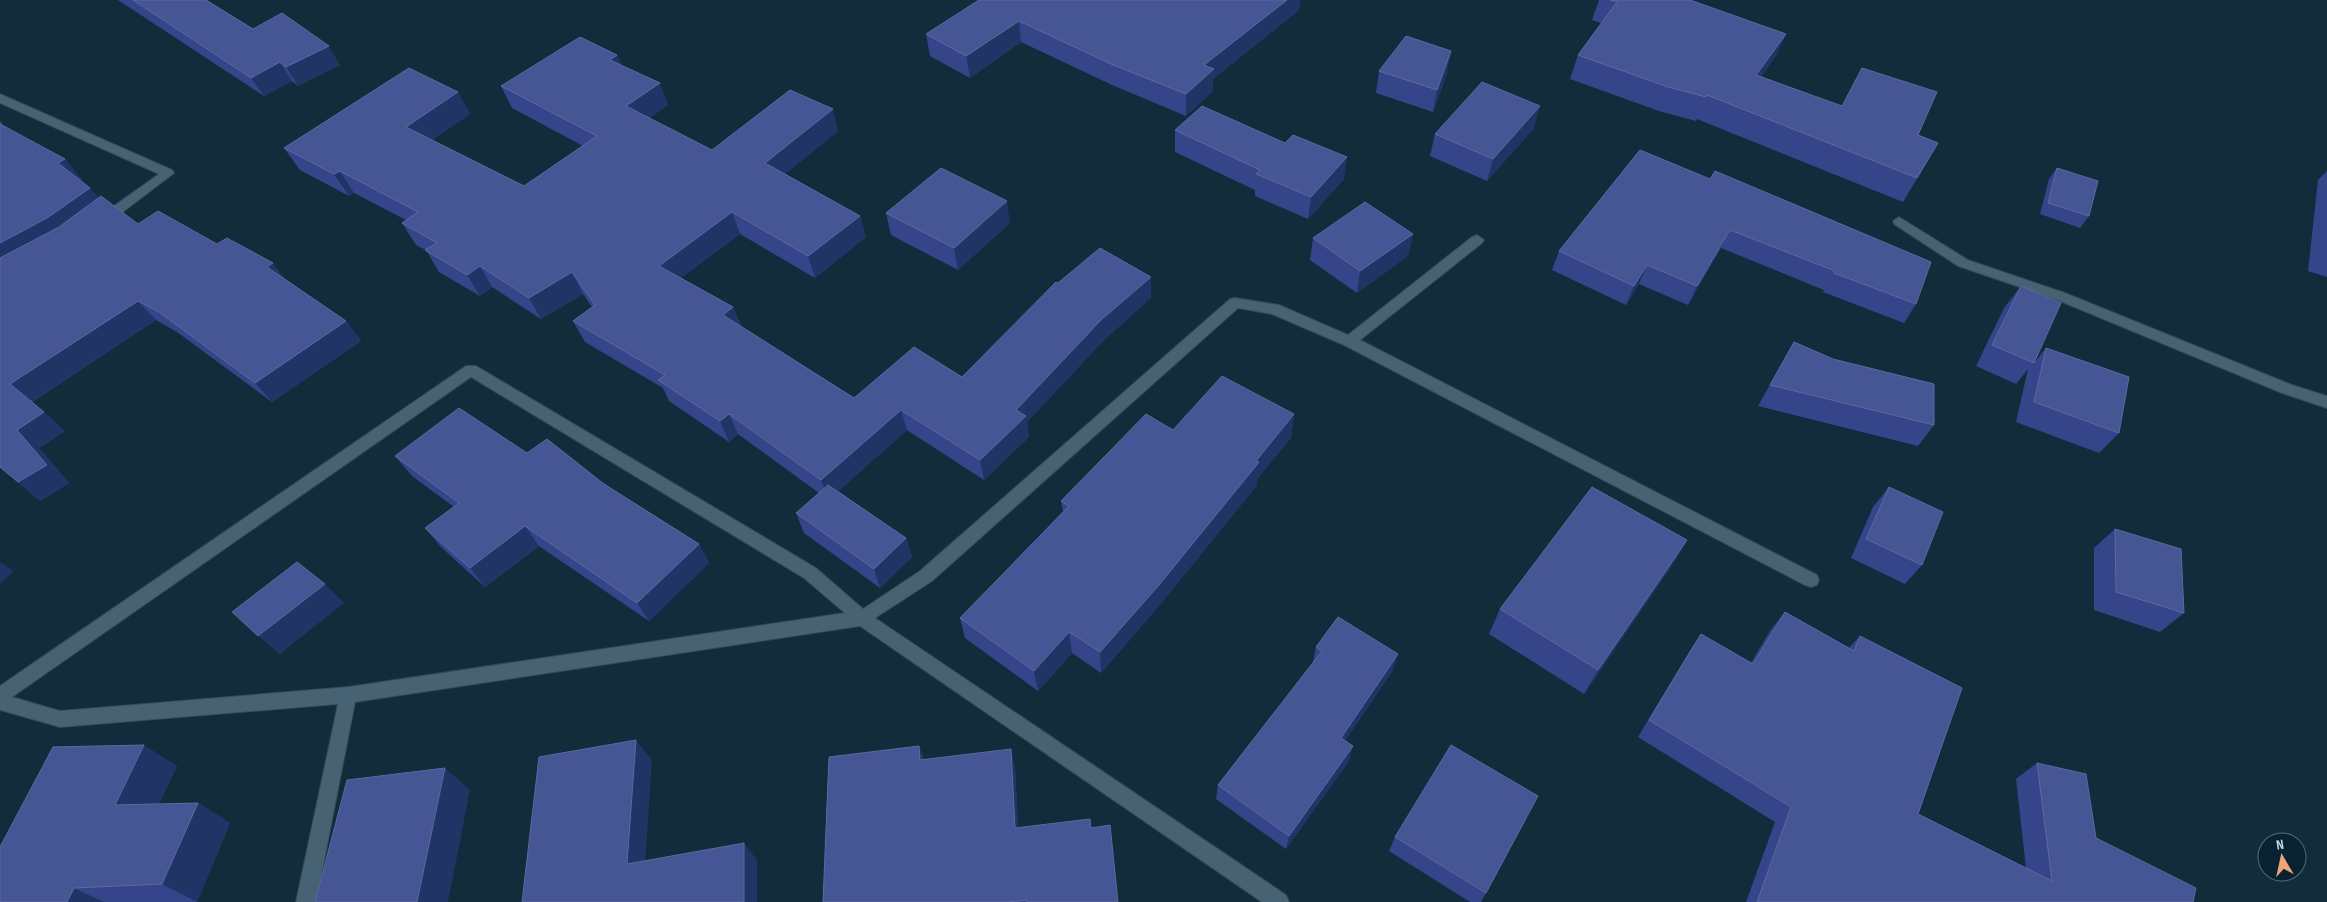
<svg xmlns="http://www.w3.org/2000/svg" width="2327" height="902" viewBox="0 0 2327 902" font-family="'Sofia Sans Condensed',sans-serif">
	<rect width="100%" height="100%" fill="#122c3b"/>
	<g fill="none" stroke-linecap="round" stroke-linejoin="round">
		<defs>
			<path id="minor" d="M0,94L172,170L174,173L107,224H97L96,221L97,218L159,174L0,103Z
				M1899,217L1968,260L2065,293L2292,385L2327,396V408L2282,393L2055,299L1958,266L1894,224L1893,221Z
				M1477,235L1484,240L1482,243L1360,340L1817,575L1819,580L1817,585L1811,587L1805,585L1344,345L1272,314L1238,308L932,581L875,618L1286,895L1289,902H1262L860,626L355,702L316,902H296L338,704L60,727L0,710V686L466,366H476L816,568L863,609L920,571L1230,299L1235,298L1279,305L1348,335L1472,237ZM471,377L804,578L845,613L348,687L60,711L12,697Z"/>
		</defs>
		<use href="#minor" stroke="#354754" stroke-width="2"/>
		<use href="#minor" fill="#476272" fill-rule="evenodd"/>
	</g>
	<path fill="#36458a" d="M118,0H206L253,29L340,65L298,86L292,81L264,96Z
		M979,0H1300L1299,10L1213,79V91L1186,116L1112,85L1021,42L970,78L930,56L926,34Z
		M1599,0H1690L1786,34L1775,57L1761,77L1938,143L1903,202L1697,119L1696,121L1659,111L1570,79L1578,55L1601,23L1592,20Z
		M617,55L621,65L668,105L649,118L712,150L838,131L785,174L860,216L866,237L815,278L740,234L681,278L733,307L741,326L854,398L962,377L1058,283L1151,298L1103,341L1027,422L1029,437L984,480L907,430L838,491L906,538L912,557L880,588L804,533L796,513L819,493L738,434L729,442L669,401L663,388L585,342L573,321L592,307L583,294L541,319L492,287L480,296L439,272L426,250L416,245L402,223L406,220L354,193L349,196L300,170L284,148L470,114L432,140L524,186L583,146L512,108L501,86Z
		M1379,71L1447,73L1433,112L1376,93Z
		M0,121L4,126L82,179L80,181L99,198L138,224L217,244L287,281L346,321L361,341L272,402L177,332L156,320L32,402L65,431L39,448L69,483L40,501L0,467Z
		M1534,128L1487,181L1430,156L1435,134Z
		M1175,130L1285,143L1344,179L1308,219L1255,196V190L1175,152Z
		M1640,150L1916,304L1904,323L1823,292L1824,290L1721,248L1688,305L1639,284L1626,305L1552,270L1559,251Z
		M2057,168L2089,216L2080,228L2040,214L2049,179Z
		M2327,171V277L2308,271L2318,180Z
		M886,213L1010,223L958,270L891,235Z
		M1413,234L1408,256L1357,293L1310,260L1313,238Z
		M2021,286L2034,363L2046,348L2119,433L2099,453L2016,422L2028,369L2016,384L1976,366L2004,308Z
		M1794,342L1934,425L1918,446L1758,406Z
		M1294,414L1291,438L1257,479V485L1159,606L1101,673L1072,653L1038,691L965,638L960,618L1063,512L1061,501L1173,430Z
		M527,453L604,484L699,544L709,563L649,621L539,546L485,587L441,547L425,528L454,507L412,476L395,456Z
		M1889,487L1922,565L1905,584L1851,558L1873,507Z
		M2115,529L2184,613L2160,632L2094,610V548Z
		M1687,540L1671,567L1584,694L1489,634L1500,609Z
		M1785,612L1849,648L1860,636L1918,814L2026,868L2016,779L2037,763L2096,838L2193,902H1746L1775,822L1638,737L1689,652L1701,634L1751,663L1770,631Z
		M1316,647L1393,670L1345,741L1349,761L1286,849L1216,799L1218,785L1313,663Z
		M924,759L1015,768L1018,828H1091L1118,902H823Z
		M177,766L159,804L198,803L230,823L197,902H0Z
		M1395,837L1486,893L1481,902H1470L1389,851Z"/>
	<path fill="#213466" d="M1287,0H1300L1299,10L1213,79V91L1186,116V94L1204,65Z
		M1019,21L1021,42L970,78L966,56Z
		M1786,34L1775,57L1746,99L1756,75Z
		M329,46L340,65L298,86L286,67Z
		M1451,51L1447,73L1433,112L1437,90Z
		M617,55L626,77L610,60Z
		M280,62L292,81L264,96L251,78Z
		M660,83L668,105L636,128L626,106Z
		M458,92L470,114L419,149L406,127Z
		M1540,106L1534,128L1487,181L1493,159Z
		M833,109L838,131L772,185L765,163Z
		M1347,157L1344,179L1308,219L1311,197Z
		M65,159L82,179L75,183L58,163Z
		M340,171L354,193L349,196L334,174Z
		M90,188L108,208L0,274V243Z
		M1007,201L1010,223L958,270L954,248Z
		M732,212L740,234L669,287L659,266Z
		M860,216L866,237L815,278L808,256Z
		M1730,230L1721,248L1688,305L1697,286Z
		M1413,234L1408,256L1357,293L1360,271Z
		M273,263L288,283L267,267Z
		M1647,265L1639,284L1626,305L1634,286Z
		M480,266L492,287L480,296L467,275Z
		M572,272L583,294L541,319L529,298Z
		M1151,277V298L1103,341L1027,422L1029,437L984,480L980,460L1016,410L1101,320Z
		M138,301L156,320L31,402L10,384Z
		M733,307L741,328L723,315Z
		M346,321L361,341L272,402L255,383Z
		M901,410L907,430L829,500L821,480Z
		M44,412L65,431L39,448L69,483L40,501L18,482L17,430Z
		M729,414L738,434L729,442L720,421Z
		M1294,414L1291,438L1257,479V485L1159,606L1101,673L1100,652Z
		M525,526L539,546L485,587L470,568Z
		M906,538L912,557L880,588L874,569Z
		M1687,540L1671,567L1584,694L1598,670Z
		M699,544L709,563L649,621L637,603Z
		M0,562L14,571L0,584Z
		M325,584L344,603L280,654L258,636Z
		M1069,632L1072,653L1038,691L1034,671Z
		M1398,654L1393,670L1337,753L1341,738Z
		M636,740L652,760L644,881L627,864Z
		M144,745L177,766L149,825L115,805Z
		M919,746L927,765L920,760Z
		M1353,746L1349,761L1286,849L1289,836Z
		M1011,749L1015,768L1019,846L1015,828Z
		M445,768L470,790L448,902H417Z
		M198,803L230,823L197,902L162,884Z
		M744,843L757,860V902H744Z
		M74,888L104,902H67Z"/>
	<path fill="#465593" stroke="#5b6aa0" d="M133,0H206L253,29L282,13L329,46L286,67L280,62L251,78Z
		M979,0H1287L1204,65L1214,69L1186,94L1111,64L1019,21L966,56L926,34Z
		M1610,0H1690L1786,34L1756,75L1842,106L1862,68L1937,92L1918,135L1938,143L1917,178L1707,95L1706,97L1668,87L1578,55L1617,2Z
		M1406,36L1451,51L1437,90L1379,71Z
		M580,37L617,55L610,60L660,83L626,106L712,150L790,90L833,109L765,163L860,216L808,256L732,212L659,266L733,307L723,315L854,398L914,347L962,377L1056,282L1058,283L1100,248L1151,277L1101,320L1016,410L1026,416L980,460L901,410L821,480L729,414L720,421L658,380L665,375L573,321L595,305L572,272L529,298L480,266L467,275L425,250L437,243L402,223L418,212L340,171L334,174L284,148L409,68L458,92L406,127L524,186L597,136L501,86Z
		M1482,82L1540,106L1493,159L1435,134Z
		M1202,106L1285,143L1293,135L1347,157L1311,197L1256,174L1260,170L1175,130Z
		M0,124L65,159L58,163L90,188L47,218L0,243Z
		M1640,150L1710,179L1715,171L1931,262L1916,304L1834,273L1835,271L1730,230L1697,286L1647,265L1634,286L1559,251Z
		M941,168L1007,201L954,248L886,213Z
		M2057,168L2098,181L2089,216L2048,203Z
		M101,196L138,224L158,211L217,244L227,238L273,263L267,267L346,321L255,383L159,312L138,301L10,384L44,412L17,430L47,465L18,482L0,467V258L59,227Z
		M1365,202L1413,234L1360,271L1313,238Z
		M2021,286L2061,303L2034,363L1992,345Z
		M1794,342L1833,359L1934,384V425L1770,385Z
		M2046,348L2129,377L2119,433L2034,402Z
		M1222,376L1294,414L1256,461L1259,462L1159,585L1100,652L1069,632L1034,671L960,618L1069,506L1061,501L1146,414L1173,430Z
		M459,408L527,453L547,439L604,484L699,544L637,603L525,526L470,568L425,528L459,503L395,456Z
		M828,485L906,538L874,569L796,513Z
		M1592,487L1687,540L1598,670L1500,609Z
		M1889,487L1943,512L1922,565L1866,539Z
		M2115,529L2181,549L2184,613L2116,592Z
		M297,562L325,584L258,636L232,612Z
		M1785,612L1854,651L1860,636L1962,688L1918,814L2052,881L2037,763L2086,774L2096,838L2196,888L2193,902H1757L1791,807L1649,720L1701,634L1753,664Z
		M1338,617L1398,654L1341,738L1353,746L1289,836L1218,785L1322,651L1316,647Z
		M636,740L627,864L744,843V902H522L539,757Z
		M144,745L115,805L198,803L162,884L74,888L67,902H0V847L53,747Z
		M1451,745L1538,796L1486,893L1395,837Z
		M919,746L920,760L1011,749L1015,828L1090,819L1091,828L1110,825L1118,902H1027V900L1008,902H823L829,757Z
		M445,768L417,902H315L347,780Z"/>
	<g transform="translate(2282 857) rotate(351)"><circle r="24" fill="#082231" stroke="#566c78"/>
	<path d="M0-4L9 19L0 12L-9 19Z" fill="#f0a279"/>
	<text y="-8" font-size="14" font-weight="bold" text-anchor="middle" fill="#cbdae3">N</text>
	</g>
</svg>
